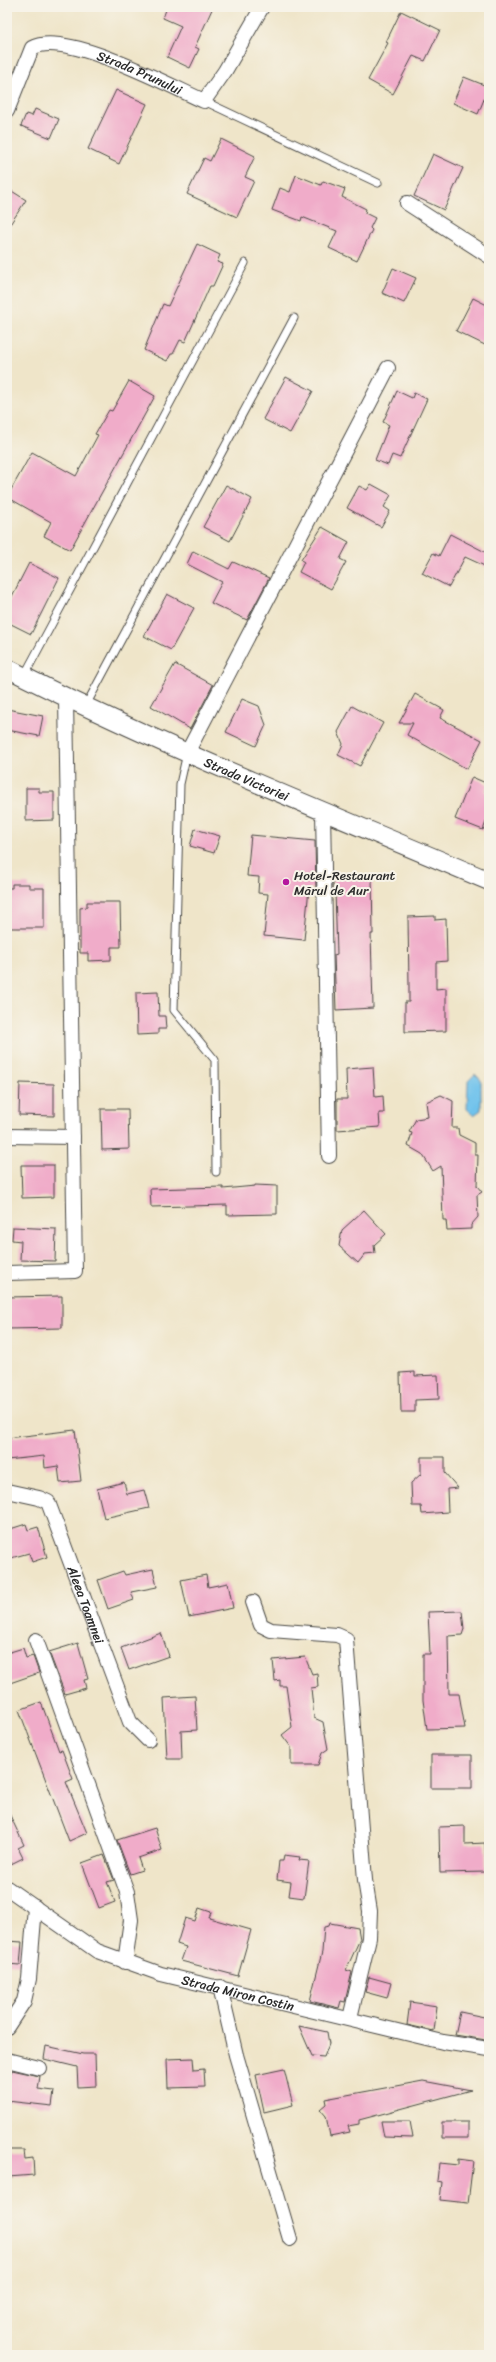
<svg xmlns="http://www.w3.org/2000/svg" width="496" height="2362" viewBox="0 0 496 2362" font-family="Sriracha,sans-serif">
	<rect width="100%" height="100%" fill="#f7f3e8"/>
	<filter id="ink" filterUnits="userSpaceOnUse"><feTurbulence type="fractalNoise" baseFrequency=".025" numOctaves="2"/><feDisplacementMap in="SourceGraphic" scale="8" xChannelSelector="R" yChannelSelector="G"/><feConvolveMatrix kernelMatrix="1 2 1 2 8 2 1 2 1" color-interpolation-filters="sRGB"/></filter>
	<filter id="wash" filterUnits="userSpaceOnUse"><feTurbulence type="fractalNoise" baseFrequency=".012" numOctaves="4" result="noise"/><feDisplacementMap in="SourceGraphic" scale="16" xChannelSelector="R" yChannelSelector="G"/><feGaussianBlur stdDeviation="0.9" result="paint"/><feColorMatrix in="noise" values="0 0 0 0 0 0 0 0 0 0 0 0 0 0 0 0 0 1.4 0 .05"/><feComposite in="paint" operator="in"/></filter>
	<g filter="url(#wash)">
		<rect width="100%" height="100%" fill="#efe5c9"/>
		<path fill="#70c2ec" stroke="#4e768c" d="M475,1074L481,1080V1110L474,1115L467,1109L468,1081Z"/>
		<g id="blocks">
			<path fill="#f0acc9" d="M167,7H213L195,47L199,49L190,68L167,57L181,26L163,18Z
				M401,11L440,30L425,61L413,56L393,94L368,80L388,43L386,42Z
				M464,77L489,87L478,114L453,103Z
				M116,90L147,104L119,164L88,149Z
				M35,109L59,119L51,138L21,126L26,114L32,116Z
				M221,139L255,156L245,177L254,181L237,217L187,194L204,158L210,161Z
				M433,154L463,168L444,210L414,196Z
				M296,175L321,185L323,181L345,189L342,197L366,209L365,213L375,218L370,228L372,230L357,261L329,248L337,231L302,217L301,221L272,210L280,188L290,192Z
				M7,188L26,200L7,229Z
				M197,244L220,255L217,262L223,264L213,286H210L185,342L180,340L173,354H171L167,361L144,350L163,304L168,306Z
				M393,268L416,278L404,303L382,293Z
				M473,298L489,306V347L456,331Z
				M286,377L313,391L290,433L263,419Z
				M129,381L155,396L70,550L44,536L51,522L7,497L32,452L76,476L98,435L95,434L109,410L112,411Z
				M397,391L412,398L414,393L427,399L400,458L392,455L388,465L375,460L389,425L383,422Z
				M371,484L391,495L384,507L390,511L381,527L347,508L359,486L367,490Z
				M226,485L252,499L230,541L203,527Z
				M322,527L349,542L340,559L346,562L331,589L299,572L304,562L301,560Z
				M450,534L489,554V568L465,557L449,587L422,573L433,553L439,556Z
				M193,551L229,569L233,562L269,578L247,620L211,603L222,582L187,564Z
				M29,563L59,578L31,634L7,622V606Z
				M167,594L194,608L171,650L144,636Z
				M175,664L213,685L190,729L151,706Z
				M415,694L444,710L440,718L482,740L467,769L407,735L413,723H399Z
				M242,699L259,706L266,725L256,746L226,732Z
				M352,706L383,723L360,766L338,755L343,744L338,732Z
				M7,709L43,716L39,736L7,730Z
				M472,777L488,784L485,791L489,795V814L483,830L455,819Z
				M26,788H39V792H54V820L26,821Z
				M195,829L220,836L214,853L190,846Z
				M251,835L315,841L316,889L309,888L304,940L264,936L268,894L258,893L259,877L247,876Z
				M372,877L373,934H371L373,1008L336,1010L334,955L337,954L335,891H333V878Z
				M12,884H29V888H44V928H7V888H12Z
				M87,902H120L121,947H111V960L88,961V953H80V908L87,907Z
				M435,916V920L446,919L447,961L436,962V989L446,988V1031L405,1032V1002H409V986L408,917Z
				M158,992L159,1016H165L166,1029H158V1034L137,1035L136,993Z
				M373,1067L375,1097L383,1096L384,1113H379L380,1127L337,1130V1099H347L346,1069Z
				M20,1083L54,1084V1116L19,1115Z
				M441,1095L453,1101L452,1128H458L459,1135L475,1143V1155H478L477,1186L482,1192L477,1195L478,1217L471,1225V1229L447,1230L446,1220H443L441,1166L433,1171L422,1154L408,1146L412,1133L409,1132L416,1119L428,1117L426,1102Z
				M101,1109H128L129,1149L102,1150Z
				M21,1165H54V1197L22,1198Z
				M255,1185L277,1186V1214L227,1215V1205L151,1207L150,1189L223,1187V1189L255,1186Z
				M364,1210L386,1234L374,1245L375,1253L365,1254L358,1263L339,1246L342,1230Z
				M13,1227L56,1229L55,1261L20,1260L21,1241L12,1240Z
				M62,1296V1328L7,1329V1297Z
				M415,1372V1376L438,1375L439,1399L415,1400V1412H401L400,1373Z
				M75,1430L81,1481L60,1483L58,1466L45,1468L44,1456L7,1460V1438Z
				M421,1457H445V1473L458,1488L447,1489L448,1512L422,1514L421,1506H412L411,1483L421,1474Z
				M124,1482L127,1494L144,1490L149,1508L104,1518L97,1489Z
				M26,1524L28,1530L38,1527L47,1557L32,1562L29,1553L11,1558L7,1544V1530Z
				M153,1569L157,1587L131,1592L134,1600L108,1609L98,1580L123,1571L125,1575Z
				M206,1575L208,1587L228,1583L233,1608L189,1617L181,1580Z
				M462,1611L464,1629L462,1635L448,1636L449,1694H459L465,1728L427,1729L423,1700V1654H430L428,1612Z
				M161,1633L169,1656L129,1670L121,1648Z
				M78,1643L88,1679L84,1680L86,1688L65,1694L49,1652Z
				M23,1648L26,1658L33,1656L39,1673L7,1684V1653Z
				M305,1657L312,1674L317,1673L318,1687L311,1688L314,1718L323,1722L328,1749L322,1753L318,1765H291V1747L282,1735L292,1727L286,1686H280V1680L275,1681L273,1660Z
				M195,1696L197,1730L181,1731L182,1759H167L164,1698Z
				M41,1702L59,1751L62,1750L73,1779L66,1782L87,1833L69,1841L19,1710Z
				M431,1755H472V1788H431Z
				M7,1809L24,1845L18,1848L23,1858L7,1866Z
				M465,1826V1844L485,1843L486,1872L440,1873L439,1827Z
				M155,1828L162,1850L138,1858L142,1870L130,1874L117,1840Z
				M104,1855L114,1880L107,1882L115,1902L99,1908L82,1863Z
				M284,1855L300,1857L299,1860L309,1861L304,1898L289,1896L291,1882L277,1880L279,1861H283Z
				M199,1908L211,1912L209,1918L251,1930L238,1976L181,1961L186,1947L177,1944L185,1918L195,1921Z
				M330,1923L358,1928L360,1939L346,1970L352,1972L345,2002L341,2001L339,2008L310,2001L322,1952L324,1927L329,1926Z
				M7,1941L22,1942L20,1965L7,1964Z
				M369,1977L391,1983L387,1998L365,1992Z
				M410,2002L437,2006L434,2031L407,2025Z
				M460,2012L489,2018L486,2040L455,2035Z
				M299,2026L327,2032L329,2044L324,2057L312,2056Z
				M46,2046L83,2054H95L96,2086L78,2087L77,2067L44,2059Z
				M193,2058L194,2070L204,2069L205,2087L168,2088L167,2059Z
				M284,2069L293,2105L264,2112L256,2075Z
				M12,2070L40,2076L38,2089L54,2091L52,2106L7,2101L8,2078Z
				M423,2081L471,2090L359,2120V2124L348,2126L350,2132L330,2136L326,2116L320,2109L326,2104L325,2099Z
				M381,2121H410L413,2138L384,2137Z
				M442,2122H468V2138H442Z
				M7,2150H24L25,2159L33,2158L34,2175L8,2177Z
				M458,2159L473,2161L468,2203L440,2200L442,2182L437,2181L439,2163L458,2165Z"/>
		</g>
	</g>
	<g filter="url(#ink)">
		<use href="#blocks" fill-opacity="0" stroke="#484743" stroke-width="1"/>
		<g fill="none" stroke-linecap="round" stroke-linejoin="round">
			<defs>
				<path id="service" d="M204,101L378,183
					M24,676L245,263
					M85,707L294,318
					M187,753L180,784L174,1010L215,1060L216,1172"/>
				<g id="minor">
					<path id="s1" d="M7,111L32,48C64,29 170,86 204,101L225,71L262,7"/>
					<path d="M407,203L489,256"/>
					<path d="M187,753L388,368"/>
					<path d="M323,811L329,1156"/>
					<path d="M7,1136L73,1137"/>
					<path d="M7,1273L75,1271L66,698"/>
					<path id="s2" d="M7,1491L39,1498L48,1502L130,1722L148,1740"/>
					<path d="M253,1602L261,1625L271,1630L337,1635L346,1639L365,1880L370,1911L369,1938L350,2018"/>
					<path d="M36,1640L127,1892L131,1920L125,1962"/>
					<path id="s3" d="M7,1888L97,1951L161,1974L443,2042L489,2049"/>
					<path d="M220,1987L236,2055L290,2239"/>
					<path d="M7,2027L24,2001L29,1979L35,1907"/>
					<path d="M7,2060L39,2068"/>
				</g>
				<g id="tertiary">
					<path id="s4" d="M7,668C164,748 327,812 489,881"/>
				</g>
			</defs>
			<use href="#service" stroke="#484743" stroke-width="9"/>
			<use href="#minor" stroke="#484743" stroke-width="16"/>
			<use href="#tertiary" stroke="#484743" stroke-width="20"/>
			<use href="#service" stroke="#fff" stroke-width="7"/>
			<use href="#minor" stroke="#fff" stroke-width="14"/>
			<use href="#tertiary" stroke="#fff" stroke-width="18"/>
		</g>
	</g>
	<circle fill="#b5179e" stroke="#f7f3e8" stroke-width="1.5" cx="286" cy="882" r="4"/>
	<g text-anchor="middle" stroke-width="4" stroke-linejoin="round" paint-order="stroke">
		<g font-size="13" fill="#2b2b2b" stroke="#f7f3e8">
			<text dy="5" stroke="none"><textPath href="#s1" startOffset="181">Strada Prunului</textPath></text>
			<text dy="5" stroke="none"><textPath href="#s4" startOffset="264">Strada Victoriei</textPath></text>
			<text dy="5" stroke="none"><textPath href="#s2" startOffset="152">Aleea Toamnei</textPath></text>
			<text dy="5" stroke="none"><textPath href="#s3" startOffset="257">Strada Miron Costin</textPath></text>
		</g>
		<g font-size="13" fill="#2b2b2b" stroke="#f7f3e8" text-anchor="start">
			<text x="294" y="880">Hotel-Restaurant<tspan x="294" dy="15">Mărul de Aur</tspan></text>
		</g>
	</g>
	<rect width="496" height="2362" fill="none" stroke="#f7f3e8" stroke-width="24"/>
</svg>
